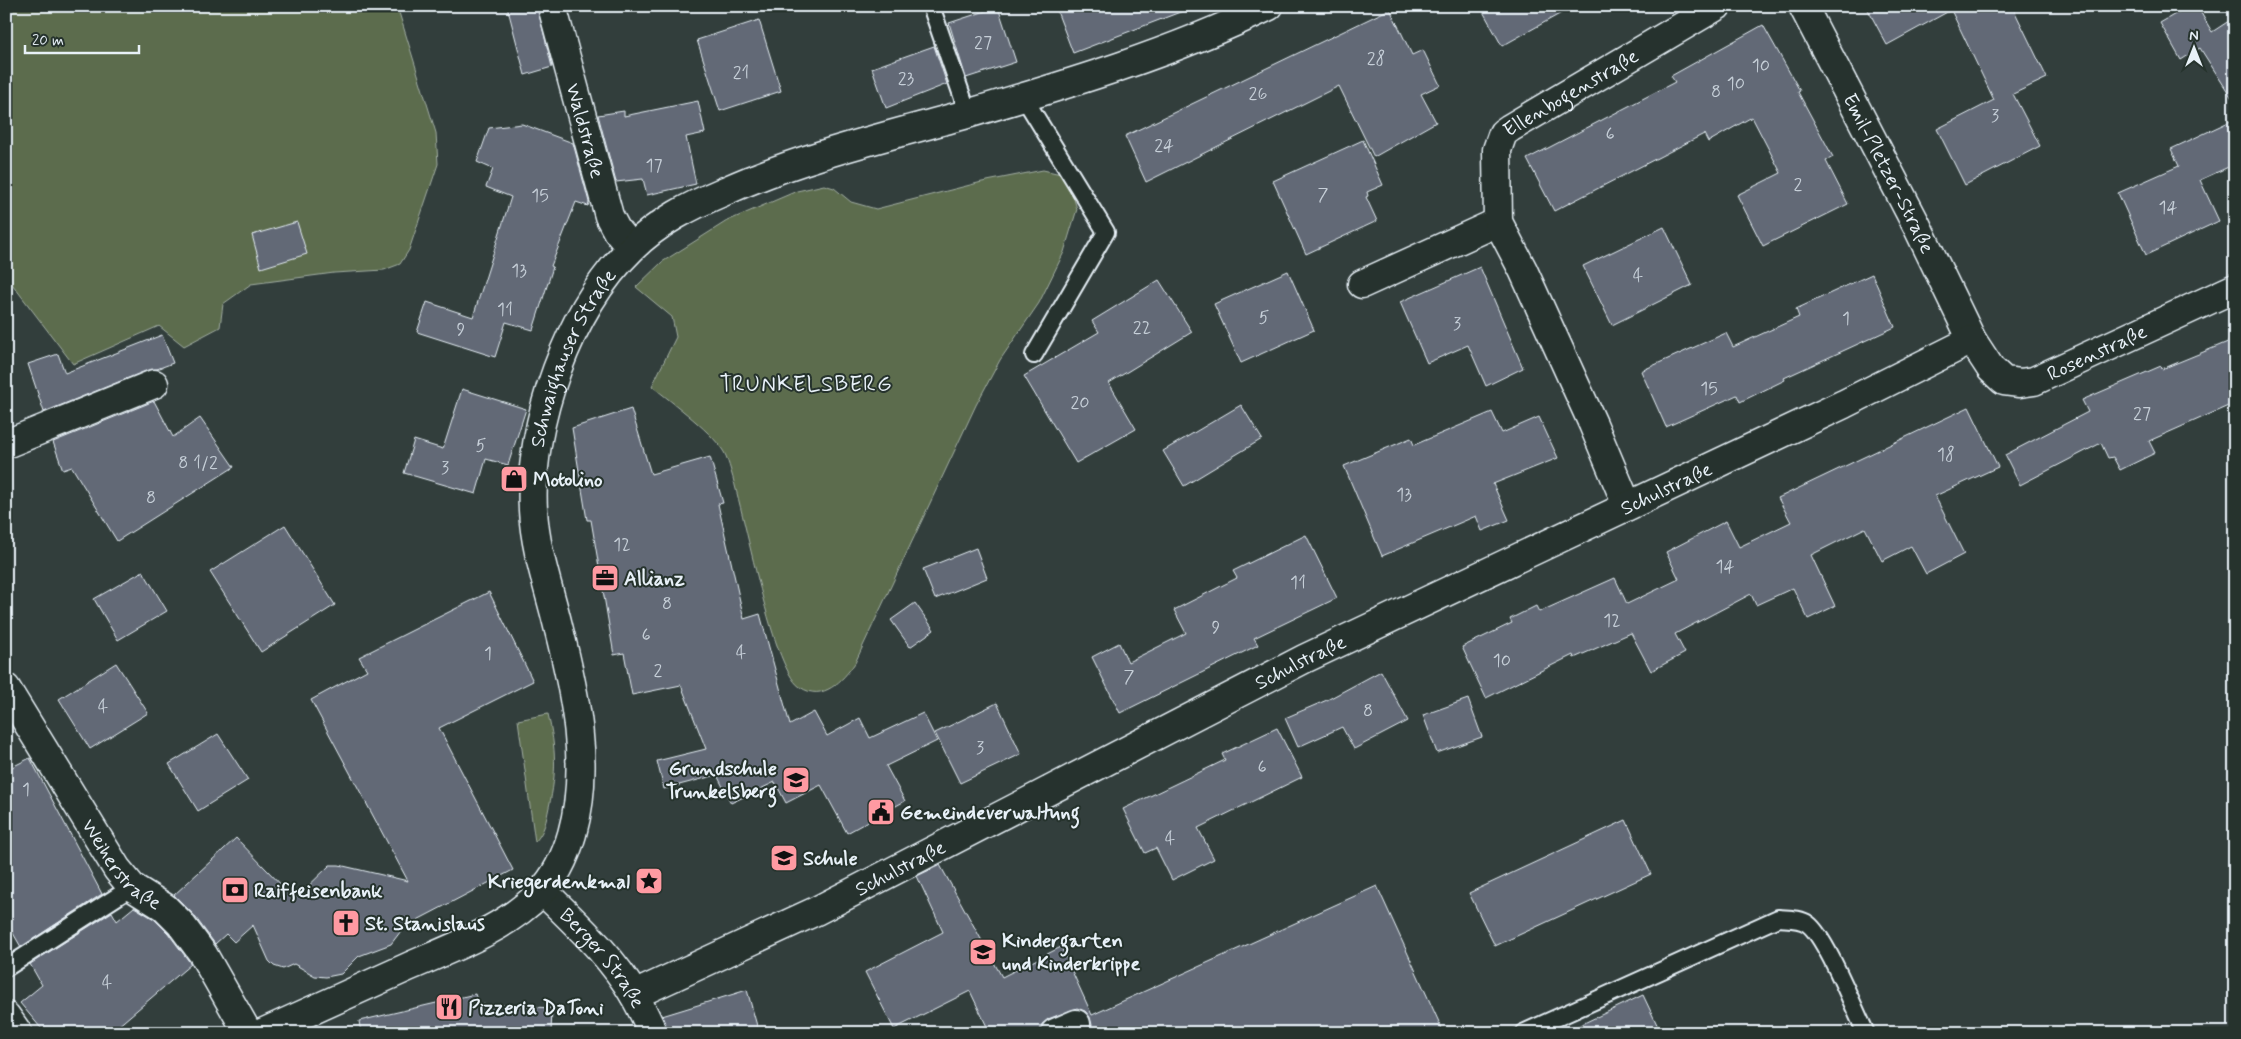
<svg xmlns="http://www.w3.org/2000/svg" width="2241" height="1039" viewBox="0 0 2241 1039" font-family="Mynerve,sans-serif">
	<rect width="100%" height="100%" fill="#323e3c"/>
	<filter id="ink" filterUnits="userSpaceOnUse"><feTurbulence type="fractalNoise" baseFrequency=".02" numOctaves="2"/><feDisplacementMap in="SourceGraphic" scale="10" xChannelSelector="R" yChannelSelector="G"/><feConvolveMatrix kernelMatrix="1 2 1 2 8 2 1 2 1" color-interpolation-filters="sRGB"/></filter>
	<g filter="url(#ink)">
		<path fill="#5c6c4e" stroke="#a2aea3" d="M6,6H397L436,133L438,164L409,250L400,264L384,270L334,273L251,284L223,304L220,327L184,346L159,326L73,364L6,276Z
			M1043,170L1061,174L1071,189L1077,209L1064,252L1039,303L1000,360L976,405L855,663C843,680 823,703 800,687C770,667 743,499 726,456C717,435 671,402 652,386L676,337L672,317L636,287L662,262L727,221L797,191L824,185L834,188L851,202L876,209L982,182Z
			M548,714C556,749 557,772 549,807C546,821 545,831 535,842L518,720Z"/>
		<path fill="#626976" stroke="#e8f1f8" d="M507,6H537L552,67L525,75Z
			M1055,6H1188V9L1073,53Z
			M1480,6H1574L1502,46Z
			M1866,6H2012L2047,78L2013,94L2040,146L1965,185L1937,129L1994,100L1951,10L1887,45Z
			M2189,6H2197L2212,32L2235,17V103L2200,48L2181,60L2160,23Z
			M998,7L1016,62L966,78L949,23Z
			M1390,9L1412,55L1423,50L1440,85L1421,94L1436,122L1374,157L1339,86L1146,182L1125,136Z
			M759,20L781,91L720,111L697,40Z
			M1763,25L1800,91L1798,92L1833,157L1826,161L1848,204L1763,246L1737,195L1781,173L1752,117L1708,142L1704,134L1554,211L1527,159L1675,82L1671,76Z
			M934,46L947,84L886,108L872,68Z
			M698,101L705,133L686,137L696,184L647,195L643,179L616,182L598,115L624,111V116Z
			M2235,119V164L2200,180L2219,221L2146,255L2118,193L2179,166L2171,149Z
			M522,124L573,143L589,202L588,206L576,202L551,266L553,267L533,330L506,322L495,357L417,332L427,302L473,317L511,197L486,187L493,169L477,162L489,128Z
			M1363,140L1383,185L1367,192L1368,196L1366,197L1377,221L1306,254L1273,181Z
			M297,222L307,254L261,268L252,235Z
			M1664,227L1692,285L1612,325L1583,266Z
			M1480,267L1523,368L1486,386L1468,345L1427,363L1400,302Z
			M1288,271L1314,330L1241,363L1214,304Z
			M1872,274L1895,327L1784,378L1785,380L1740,402L1737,395L1666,427L1641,371L1726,333L1733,347L1799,317L1796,309Z
			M1159,280L1192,332L1109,383L1136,429L1076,463L1024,376L1099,332L1092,321Z
			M162,335L173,363L157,369L148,370L44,412L28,364L58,354L65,373Z
			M2235,339V403L2149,441L2155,453L2120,470L2113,457L2108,458L2101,443L2020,485L2005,455L2088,412L2082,400L2161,366L2162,369Z
			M462,389L526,409L508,465L486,459L476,494L404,473L414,440L443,449Z
			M154,401L173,437L200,418L234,467L117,541L72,467L63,470L53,442Z
			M1241,405L1262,439L1184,486L1163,451Z
			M1969,407L1998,467L1935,496L1964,554L1926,574L1911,546L1882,561L1865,528L1811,555L1835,606L1808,619L1793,588L1756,605L1751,594L1675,634L1685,653L1651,671L1631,633L1574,658L1573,655L1486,698L1462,647L1512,623L1510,619L1536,606L1539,612L1615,578L1627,604L1679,579L1666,552L1726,521L1739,547L1791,522L1778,498Z
			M631,409L651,474L710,457L723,503L718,504L744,619L760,614L790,725L814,712L827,736L860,718L870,738L923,713L937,741L886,766L905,801L847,833L821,785L786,803L775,782L731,803L717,775L664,789L657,761L706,749L681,685L632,695L624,653L614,655L591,520H587L572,428Z
			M1492,412L1502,433L1539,417L1558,458L1493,484L1509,520L1482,531L1476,516L1382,556L1344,466L1411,438L1414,445Z
			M285,525L335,605L261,652L210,572Z
			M1306,535L1337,598L1254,638L1258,645L1120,713L1092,657L1119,643L1128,662L1186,633L1174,610L1237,578L1233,571Z
			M976,548L987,578L935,599L923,569Z
			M143,571L167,611L118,640L94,599Z
			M489,592L533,681L439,728L513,870L404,927L391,944L359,956L341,974L326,977L315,976L294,964L283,969L274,966L269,961L253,925L234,942L226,934L215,944L193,914L174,895L236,838L295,899L330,865H339L408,881L311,700L367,670L359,657Z
			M915,603L934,630L910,647L891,620Z
			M116,663L148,713L90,749L59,699Z
			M1381,671L1408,721L1354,749L1342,727L1298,747L1285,718L1327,700Z
			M1468,699L1482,737L1437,753L1423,715Z
			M997,703L1021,754L960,783L935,733Z
			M1277,728L1302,777L1198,828L1214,859L1172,880L1156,848L1145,853L1123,809L1225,760L1222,754Z
			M218,734L248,780L198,811L169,764Z
			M30,758L102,894L21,947L6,921V770Z
			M1626,820L1651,874L1495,946L1469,893Z
			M940,865L1002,977L1061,947L1092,1015L1377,886L1444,1033H1089L1092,1025L1090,1017L1085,1011L1077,1008L1048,1019L1042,1024L1040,1033H990L970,991L894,1029L865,972L943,932L917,876Z
			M134,907L154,919L168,933L191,964L110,1033H45L20,1003L42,985L30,964L112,912L117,921Z
			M747,990L759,1033H668L662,1016Z
			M475,994L478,1004L552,1008L551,1033H361L359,1021Z
			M1643,995L1661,1033H1563Z"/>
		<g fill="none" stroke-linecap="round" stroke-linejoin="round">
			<defs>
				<path id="lane" d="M931,6L968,113
					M1023,96L1106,232L1034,355
					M6,968L132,887
					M1523,1033L1778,918C1788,919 1800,918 1808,924C1826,937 1854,1009 1866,1033"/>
				<g id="street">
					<path id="s1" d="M552,6L609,216L617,231L631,248"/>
					<path id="s2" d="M1803,6L1917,226L1972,340L1991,369L2004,381L2020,383L2034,381L2235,288"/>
					<path d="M1362,284L1498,222"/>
					<path d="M6,444L154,384"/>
					<path id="s3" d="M1627,505L1593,424L1523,270L1498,222L1497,150L1503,133L1510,128L1717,6"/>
					<path id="s4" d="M6,688L117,869L132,887L164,907L180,923L203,954L248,1033"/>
					<path id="s5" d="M543,891C575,923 611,955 634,995C641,1007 647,1020 653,1033"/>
					<path id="s6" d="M634,995L816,911L1304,659L1844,404L1972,340"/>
					<path d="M6,1016L18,1033"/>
					<path d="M1055,1033L1076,1024"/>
				</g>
				<g id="secondary">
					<path id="s7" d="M262,1033C310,1011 359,989 408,967C454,947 505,929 540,893C556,877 566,855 572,834C591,766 575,693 558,626C549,588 535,550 533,510C528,424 569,309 632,248C658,222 692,205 725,191C803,156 885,137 967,114C1069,84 1173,53 1269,6"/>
				</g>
			</defs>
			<use href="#lane" stroke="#e8f1f8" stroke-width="20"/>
			<use href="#street" stroke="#e8f1f8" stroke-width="31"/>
			<use href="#secondary" stroke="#e8f1f8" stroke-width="31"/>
			<use href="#lane" stroke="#26332d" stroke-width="16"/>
			<use href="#street" stroke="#26332d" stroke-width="28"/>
			<use href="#secondary" stroke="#26332d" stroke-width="28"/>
		</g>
	</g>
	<defs>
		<symbol id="shop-square" viewBox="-11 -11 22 22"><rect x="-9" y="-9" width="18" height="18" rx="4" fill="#ff9aa2" stroke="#26332d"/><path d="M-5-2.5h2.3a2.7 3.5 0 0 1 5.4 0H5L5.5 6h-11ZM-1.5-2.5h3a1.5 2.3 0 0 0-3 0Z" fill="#111"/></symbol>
		<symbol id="office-square" viewBox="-11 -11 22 22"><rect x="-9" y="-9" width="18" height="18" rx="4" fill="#ff9aa2" stroke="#26332d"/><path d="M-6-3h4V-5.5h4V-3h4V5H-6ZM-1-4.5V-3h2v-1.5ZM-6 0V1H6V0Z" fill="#111"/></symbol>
		<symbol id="school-square" viewBox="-11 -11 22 22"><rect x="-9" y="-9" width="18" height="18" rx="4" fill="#ff9aa2" stroke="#26332d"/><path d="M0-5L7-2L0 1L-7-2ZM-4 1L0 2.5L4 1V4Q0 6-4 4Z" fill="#111"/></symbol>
		<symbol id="civic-square" viewBox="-11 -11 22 22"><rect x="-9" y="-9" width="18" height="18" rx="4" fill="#ff9aa2" stroke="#26332d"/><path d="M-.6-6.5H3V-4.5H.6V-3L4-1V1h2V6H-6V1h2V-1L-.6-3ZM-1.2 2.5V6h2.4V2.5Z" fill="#111"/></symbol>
		<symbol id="sight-square" viewBox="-11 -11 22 22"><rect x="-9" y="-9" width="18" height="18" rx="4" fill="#ff9aa2" stroke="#26332d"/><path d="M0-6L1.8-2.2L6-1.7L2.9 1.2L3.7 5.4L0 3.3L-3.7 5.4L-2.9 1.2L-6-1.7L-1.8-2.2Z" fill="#111"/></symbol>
		<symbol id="bank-square" viewBox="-11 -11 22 22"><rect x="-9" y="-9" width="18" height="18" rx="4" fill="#ff9aa2" stroke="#26332d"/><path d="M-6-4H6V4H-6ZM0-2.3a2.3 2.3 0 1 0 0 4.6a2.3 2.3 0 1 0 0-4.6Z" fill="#111"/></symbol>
		<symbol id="church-square" viewBox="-11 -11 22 22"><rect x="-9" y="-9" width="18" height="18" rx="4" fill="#ff9aa2" stroke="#26332d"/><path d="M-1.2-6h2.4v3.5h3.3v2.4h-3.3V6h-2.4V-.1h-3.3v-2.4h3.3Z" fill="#111"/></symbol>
		<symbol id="restaurant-square" viewBox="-11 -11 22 22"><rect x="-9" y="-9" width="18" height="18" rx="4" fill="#ff9aa2" stroke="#26332d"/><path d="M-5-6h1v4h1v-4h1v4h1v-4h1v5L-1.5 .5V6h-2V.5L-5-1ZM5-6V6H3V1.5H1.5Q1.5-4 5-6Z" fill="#111"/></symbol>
	</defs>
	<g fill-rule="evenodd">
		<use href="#shop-square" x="498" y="463" width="32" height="32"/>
		<use href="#office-square" x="589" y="562" width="32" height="32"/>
		<use href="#school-square" x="780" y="764" width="32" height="32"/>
		<use href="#civic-square" x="865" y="796" width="32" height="32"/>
		<use href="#school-square" x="768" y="842" width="32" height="32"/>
		<use href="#sight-square" x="633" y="865" width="32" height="32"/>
		<use href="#bank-square" x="219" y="874" width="32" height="32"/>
		<use href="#church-square" x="330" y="907" width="32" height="32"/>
		<use href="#school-square" x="967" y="936" width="32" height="32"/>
		<use href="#restaurant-square" x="433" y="991" width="32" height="32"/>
	</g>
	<g text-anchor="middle" stroke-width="4" stroke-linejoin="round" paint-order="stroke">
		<g font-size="18" fill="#c6cfd8">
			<text x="983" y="48">27</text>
			<text x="1376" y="64">28</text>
			<text x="1761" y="71">10</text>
			<text x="741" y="78">21</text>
			<text x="906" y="84">23</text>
			<text x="1736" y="89">10</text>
			<text x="1716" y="97">8</text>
			<text x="1258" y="99">26</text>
			<text x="1995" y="121">3</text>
			<text x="1610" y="139">6</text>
			<text x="1164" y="151">24</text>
			<text x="654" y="171">17</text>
			<text x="1798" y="190">2</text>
			<text x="1323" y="200">7</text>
			<text x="540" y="201">15</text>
			<text x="2168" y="213">14</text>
			<text x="519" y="276">13</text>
			<text x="1638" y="281">4</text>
			<text x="505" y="315">11</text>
			<text x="1264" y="323">5</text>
			<text x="1846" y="324">1</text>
			<text x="1457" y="329">3</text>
			<text x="1142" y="333">22</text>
			<text x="461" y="335">9</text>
			<text x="1709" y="394">15</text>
			<text x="1080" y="408">20</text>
			<text x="2142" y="419">27</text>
			<text x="481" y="451">5</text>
			<text x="1946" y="460">18</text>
			<text x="198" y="468">8 1/2</text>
			<text x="445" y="473">3</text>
			<text x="1404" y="500">13</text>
			<text x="151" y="503">8</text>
			<text x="622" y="550">12</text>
			<text x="1725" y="572">14</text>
			<text x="1298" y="588">11</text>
			<text x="667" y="609">8</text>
			<text x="1612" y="626">12</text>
			<text x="1216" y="633">9</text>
			<text x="646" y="640">6</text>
			<text x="741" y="658">4</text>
			<text x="488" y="659">1</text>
			<text x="1502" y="666">10</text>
			<text x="658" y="676">2</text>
			<text x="1129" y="682">7</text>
			<text x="103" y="712">4</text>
			<text x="1368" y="716">8</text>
			<text x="980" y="753">3</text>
			<text x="1262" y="772">6</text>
			<text x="26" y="795">1</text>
			<text x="1170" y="844">4</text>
			<text x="107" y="988">4</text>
		</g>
		<g font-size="20" fill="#e8f1f8" stroke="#26332d">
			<text dy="7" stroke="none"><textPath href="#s3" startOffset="480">Ellenbogenstraße</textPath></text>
			<text dy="7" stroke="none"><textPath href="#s1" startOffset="129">Waldstraße</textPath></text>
			<text dy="7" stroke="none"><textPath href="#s2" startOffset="188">Emil-Pletzer-Straße</textPath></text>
			<text dy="7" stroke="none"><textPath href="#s2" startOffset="526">Rosenstraße</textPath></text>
			<text dy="7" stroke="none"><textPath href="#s7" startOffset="870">Schwaighauser Straße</textPath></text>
			<text dy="7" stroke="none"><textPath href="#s6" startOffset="1150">Schulstraße</textPath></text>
			<text dy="7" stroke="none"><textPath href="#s6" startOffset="745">Schulstraße</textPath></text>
			<text dy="7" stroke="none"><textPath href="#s4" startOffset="212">Weiherstraße</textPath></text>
			<text dy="7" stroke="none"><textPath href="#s6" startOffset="295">Schulstraße</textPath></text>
			<text dy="7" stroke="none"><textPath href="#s5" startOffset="90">Berger Straße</textPath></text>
		</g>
		<g font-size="20" font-weight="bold" fill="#e8f1f8" stroke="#26332d" text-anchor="start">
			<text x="533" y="486">Motolino</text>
			<text x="624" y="585">Allianz</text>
			<text x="777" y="775" text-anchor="end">Grundschule<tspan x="777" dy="23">Trunkelsberg</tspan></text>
			<text x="900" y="819">Gemeindeverwaltung</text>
			<text x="803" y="865">Schule</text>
			<text x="630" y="888" text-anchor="end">Kriegerdenkmal</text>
			<text x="254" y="897">Raiffeisenbank</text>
			<text x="365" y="930">St. Stanislaus</text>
			<text x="1002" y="947">Kindergarten<tspan x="1002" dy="23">und Kinderkrippe</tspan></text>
			<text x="468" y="1014">Pizzeria DaToni</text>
		</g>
		<g font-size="22" letter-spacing="1" fill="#e8f1f8" stroke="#26332d">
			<text x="806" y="391">TRUNKELSBERG</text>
		</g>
	</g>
	<rect width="2241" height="1039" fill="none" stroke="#26332d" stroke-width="25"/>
	<rect x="12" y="12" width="2216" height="1014" fill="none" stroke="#e8f1f8" stroke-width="2" filter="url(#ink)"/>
	<g transform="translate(2194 48)" stroke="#26332d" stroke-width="4" paint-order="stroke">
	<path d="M0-4L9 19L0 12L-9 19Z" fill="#e8f1f8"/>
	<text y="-8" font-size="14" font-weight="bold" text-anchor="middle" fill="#e8f1f8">N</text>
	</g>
	<path d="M25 45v8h114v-8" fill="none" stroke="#e8f1f8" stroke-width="2.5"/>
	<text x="32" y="45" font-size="15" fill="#e8f1f8" stroke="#26332d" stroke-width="4" paint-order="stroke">20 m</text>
</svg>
